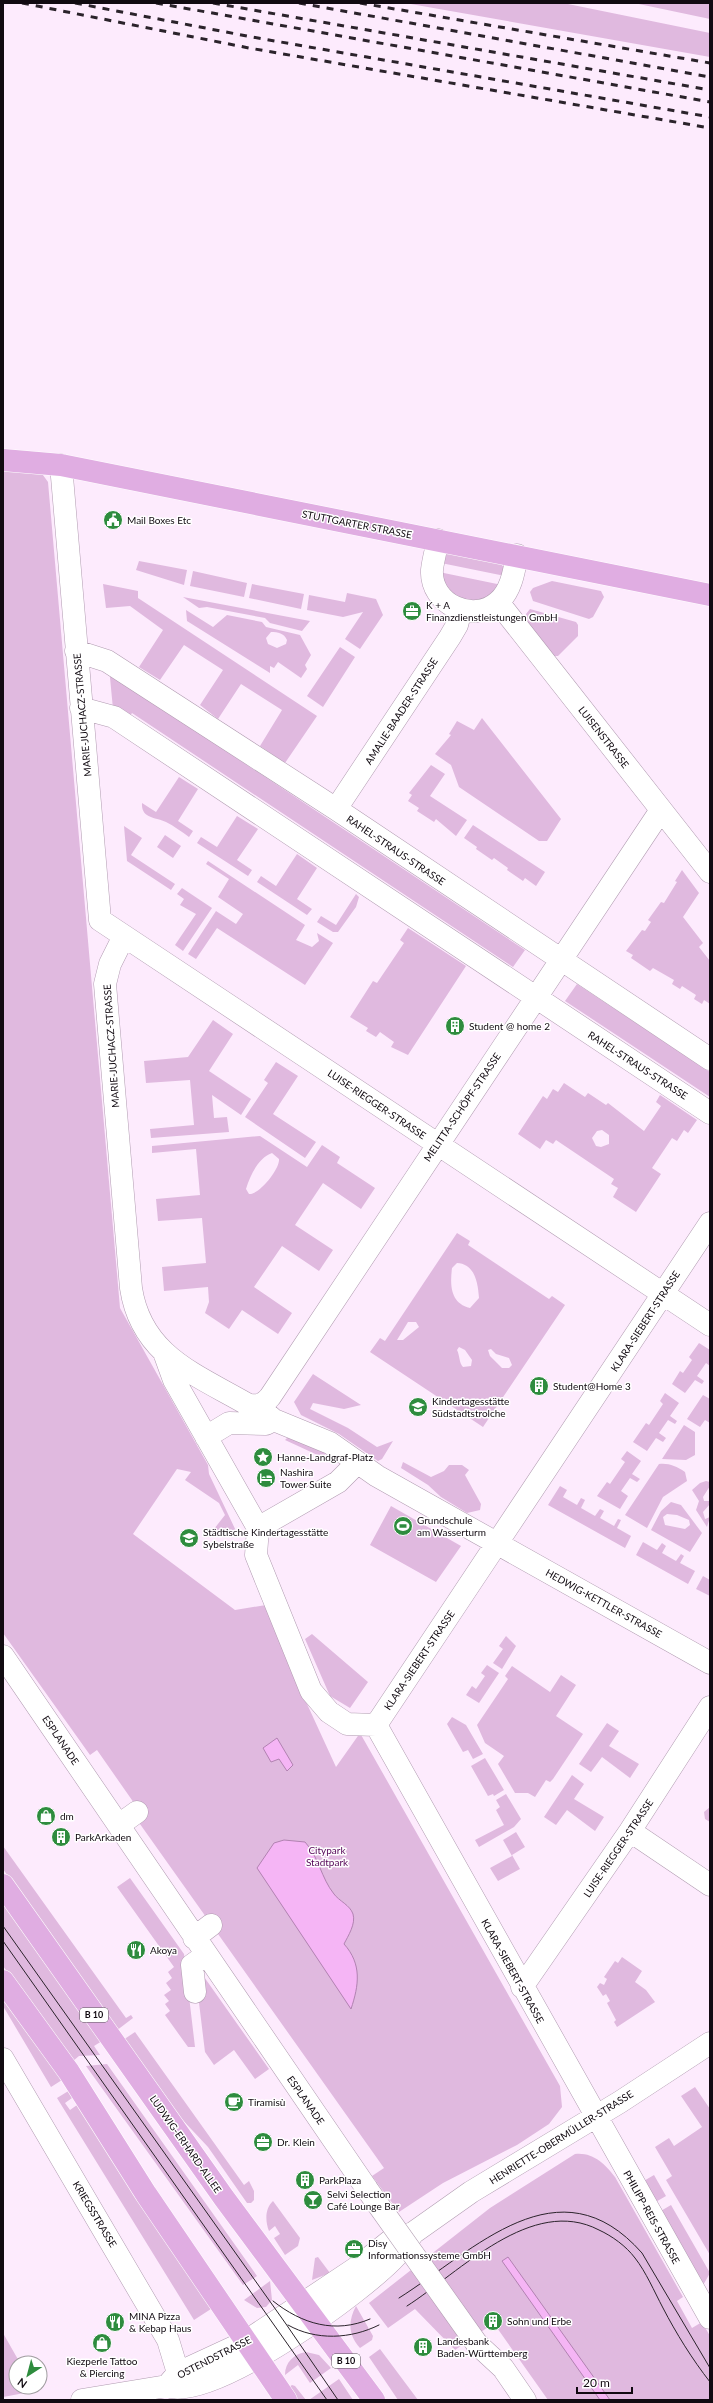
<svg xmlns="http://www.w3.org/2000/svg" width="713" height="2403" viewBox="0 0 713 2403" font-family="Lato,sans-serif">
	<rect width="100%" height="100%" fill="#fdebfd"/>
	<path fill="#e0b9df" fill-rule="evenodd" d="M405,3H563L710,33V57Z
		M634,3H710V19Z
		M3,469L40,471L48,482L120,1308L208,1465L209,1474L237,1533L224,1537L214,1529L225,1515L219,1503L185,1480L191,1472L177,1469L133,1534L235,1610L266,1605L296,1680L336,1767L360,1733L560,2086L562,2107L549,2124L517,2145L443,2183L399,2212L372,2176L384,2168L135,1817L134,1803L97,1750L90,1755L3,1633Z
		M448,553L497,561L503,566L505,576L441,563Z
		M139,561L187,570L184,585L136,570Z
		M193,571L247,583L244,597L190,586Z
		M439,572L502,585L496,594L473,604L446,591Z
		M552,581L601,591L604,597L593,617L589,619L533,601L530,592L533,588Z
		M103,584L138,591V598L317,716L285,763L260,746L282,710L241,684L218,719L200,705L223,670L184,645L160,680L139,667L163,630L130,606L106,608Z
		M252,584L304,594L301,609L249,598Z
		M347,593L376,599L383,615L360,649L345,639L363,612L343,617L307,610L309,595L345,602Z
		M183,597L310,621L302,631L270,623L265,618L207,607L199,608Z
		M530,609L576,622L578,625V636L558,656H554L530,632L526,614Z
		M186,610L213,627L227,615L262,622L266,627L300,635L311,655L305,665L307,669L301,678L278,662L274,668L270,666V673L187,621ZM271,632C278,632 284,633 287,640L286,644L277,648L268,644L266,638Z
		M340,647L355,657L323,707L307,696Z
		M109,667L145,697L525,950L513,967L132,713L128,719L113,709Z
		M482,718L561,819L547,841H539L459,787L451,765L435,754L451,735L449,734L457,721L474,730Z
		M431,765L445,774L430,796L467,820L456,836L436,819L434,822L417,811L419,808L408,801L412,795L409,793Z
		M179,777L198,789L178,821L193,831L189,837C182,832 174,826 166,822C156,817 141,819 142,803L156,812Z
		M237,816L258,829L237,860L252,870L248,876L197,843L201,837L217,847Z
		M473,825L545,872L536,886L525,878L523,881L507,870L508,868L494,858L492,860L476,849L477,847L464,838Z
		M124,826L142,838L131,855L175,884L171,890L127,861Z
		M165,835L181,846L173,858L157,847Z
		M297,854L317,868L297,899L312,909L307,915L257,882L261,876L276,886Z
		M208,861L305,925L296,940L312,947L319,941L317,933L333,943L305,985L217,928L196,959L188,954L216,911L236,924L243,914L218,897L229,879L206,864Z
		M682,870L699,893L683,917L703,943L699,947L710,961V1004L704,1000L702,1004L694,999L696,995L682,986L680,989L672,984L674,980L653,968L650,971L631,958L633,955L626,951L642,930L645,931L651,922L648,920L661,902L664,903L677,882L675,881Z
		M182,888L212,908L183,951L175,945L196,914L180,905L184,899L177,894Z
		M356,894L359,897L356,907L338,932H333L317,922L321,916L336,925Z
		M408,928L466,966L408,1055L391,1047L394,1042L380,1032L376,1037L366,1031L368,1028L350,1017L373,981L377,983L404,943L400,940Z
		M577,984L710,1072V1097L565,1001Z
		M213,1020L233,1034L209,1071L251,1099L241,1115L212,1095L214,1118L227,1117L229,1132L151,1138L150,1129L194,1125L190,1080L146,1083L144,1061L188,1057Z
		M276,1062L298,1076L273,1114L316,1142L305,1158L245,1117L268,1083L264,1080Z
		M564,1083L585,1097L588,1093L606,1105L608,1103L644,1131L661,1106L656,1102L660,1095L697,1120L688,1133L684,1130L677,1141L672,1138L652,1168L661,1174L636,1212L613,1197L618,1188L611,1184L614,1179L556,1140L553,1144L546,1140L540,1149L518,1134L543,1096L547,1099L553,1089L558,1092ZM602,1130L609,1135V1144L601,1147L596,1146L592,1138L597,1131Z
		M260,1136L307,1167L322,1145L340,1157L337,1163L375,1188L361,1209L323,1183L295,1225L333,1250L319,1271L282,1246L254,1287L292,1313L278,1334L242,1310L229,1329L205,1313L209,1302L208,1287L164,1291L162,1267L206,1263L202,1218L158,1221L156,1199L200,1195L196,1149L152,1153V1146ZM272,1153L279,1159C280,1169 259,1195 249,1194L246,1189C250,1176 258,1158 272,1153Z
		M457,1233L470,1241L468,1245L549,1299L552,1296L565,1305L483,1427L370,1352L380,1338L385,1341ZM457,1263C475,1264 478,1283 479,1298L470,1308C450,1303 450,1285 452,1268ZM408,1322H416L419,1327L403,1340H397ZM459,1347L465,1350L472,1360L471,1366L463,1367C459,1363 460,1356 457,1350ZM491,1349L496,1354L509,1358L512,1365L509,1368H502L490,1356L488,1350Z
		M699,1343L710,1350V1366L706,1363L697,1376L704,1381L702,1384L695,1380L685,1393L672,1384L680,1371L683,1373L692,1360L689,1357Z
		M313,1374L361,1405L344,1409L313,1403L310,1409L348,1428L377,1447L393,1441L382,1459L378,1461L339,1434L301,1415L294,1402Z
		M665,1393L679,1403L670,1416L677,1421L675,1424L668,1420L659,1433L666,1438L663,1442L656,1438L647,1451L633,1442L646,1423L649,1425L663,1404L660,1401Z
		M703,1395L710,1399V1423L705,1420L700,1427L687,1419Z
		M684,1425L695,1432V1455L686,1460L662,1459Z
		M292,1433L326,1446L324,1458L285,1440Z
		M627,1451L641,1461L632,1474L640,1479L637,1482L630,1478L621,1491L628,1496L620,1509L597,1496L607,1482L610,1484L625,1462L621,1459Z
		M403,1462L431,1477L444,1471L449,1465H462L469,1470L465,1475L481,1504L480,1510L467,1513L441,1497L428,1485L401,1468Z
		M659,1464C669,1463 676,1466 685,1472L687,1481L663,1497L647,1528L625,1515Z
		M706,1481L710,1482V1486L703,1497L704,1501H710V1504L703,1512L705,1519L710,1517L707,1527L696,1510L699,1501L692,1490L700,1483Z
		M560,1486L567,1490L563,1497L577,1505L581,1498L585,1500L581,1508L595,1516L600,1509L604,1511L600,1518L614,1526L618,1519L621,1520L617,1528L631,1536L625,1548L548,1505Z
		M671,1502L681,1505L702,1533L690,1552L651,1530L661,1511ZM667,1514L677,1515L689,1520L690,1525L685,1529L665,1525L663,1517Z
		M391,1506L461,1546L436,1582L370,1545Z
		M643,1542L657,1550L662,1543L666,1546L662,1553L676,1561L681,1554L684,1556L680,1563L695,1571L688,1584L636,1555Z
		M703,1576L710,1580V1596L696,1589Z
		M312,1634L368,1682L350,1708L330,1696L305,1639Z
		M506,1636L516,1646L502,1669L493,1663L503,1649L499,1646Z
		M487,1665L499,1673L479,1703L466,1695L472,1686L476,1689L485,1676L481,1673Z
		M512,1666L550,1692L561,1675L576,1685L556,1716L583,1734L553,1779L550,1782L546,1780L535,1797L528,1793H515L498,1764L504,1756L485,1743L477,1725L508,1679L505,1676Z
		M452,1717L466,1725L483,1754L473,1759L468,1750L463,1752L447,1724Z
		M607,1723L619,1731L609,1746L639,1764L630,1778L602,1757L591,1772L579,1764Z
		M485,1758L504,1790L494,1796L493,1794L488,1796L471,1766Z
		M572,1775L584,1784L574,1799L604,1817L595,1831L567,1810L556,1825L544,1817Z
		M506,1794L521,1819L514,1827L479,1847L475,1840L504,1825L496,1810L500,1807L496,1800Z
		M710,1807V1822L705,1819L704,1812Z
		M516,1832L525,1847L512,1855L520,1869L498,1881L490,1868L512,1856L503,1840Z
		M3,1846L126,2018L131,2015L133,2018L116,2031L3,1869Z
		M130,1878L184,1954L195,2047H188L165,2015L170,2011L165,2004L169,2001L164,1995L171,1990L166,1983L172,1978L168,1972L174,1967L117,1887Z
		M3,1900L102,2041L94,2046L100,2055L79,2056L73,2061L3,1966Z
		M622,1957L642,1971L635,1982L646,1990L655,2002L617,2027L614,2022L616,2020L607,2003L610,2001L606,1994L603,1996L597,1987L600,1983L604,1985L607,1979L604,1977L615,1961L618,1963Z
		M202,1974L269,2069L255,2079L234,2050L214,2065L205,2052L196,1978Z
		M3,1996L62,2080L51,2087L3,2006Z
		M135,2032L244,2185L249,2181L254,2191V2200L251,2203H247L208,2147L177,2114L123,2040Z
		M107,2064L257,2276L243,2285L86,2066Z
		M695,2087L710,2109V2255L666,2180L672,2176L655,2147L669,2138L674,2146L702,2127L681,2096Z
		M70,2090L214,2307L194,2320L57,2098ZM72,2098L77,2105L70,2110L65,2103Z
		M575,2154C593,2152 605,2164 615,2177L683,2297L677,2301L692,2328L702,2322L710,2336V2400H548L495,2325H491L455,2350L415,2309L388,2328L369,2303L490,2208Z
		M654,2175L666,2196L654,2203L642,2182Z
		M273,2201L300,2238L298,2246L285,2255L274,2238L280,2234L275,2226L269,2231C265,2221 265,2208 273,2201Z
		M671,2205L710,2273L702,2287L659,2212Z
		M318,2257L330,2273L312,2280L315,2258Z
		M270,2281L272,2300L266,2307L257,2308L244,2300Z
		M356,2306L373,2336L372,2340L360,2348C348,2335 348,2321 356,2306Z
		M3,2333L20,2363H16V2387H33L35,2391L3,2397Z
		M380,2349L418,2400H398L369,2357Z
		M306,2352L319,2355L331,2368L310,2383L298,2365L285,2375C285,2362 294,2354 306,2352Z
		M339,2379L353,2400H309Z
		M292,2385L295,2386L306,2400H298L289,2387Z"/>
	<path fill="#f5b5f5" stroke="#b182b1" d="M277,1738L293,1765L287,1771L279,1759L271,1762L263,1748Z
		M284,1840L305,1842C319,1857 321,1878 334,1894C339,1901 350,1905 353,1914C356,1924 348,1936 344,1944C362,1964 359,1985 351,2009L257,1868L274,1843Z
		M508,2257L610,2400H600L502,2261Z"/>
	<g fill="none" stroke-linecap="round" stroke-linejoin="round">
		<defs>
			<path id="minor" d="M61,465L100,920L710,1325
				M438,540C436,550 433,560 432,570C430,604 473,624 498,602C511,591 514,572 517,555
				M498,602L710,872
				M76,651L107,661L336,809L710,1059
				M81,708L114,717L710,1113
				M336,809L450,637L457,625L461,610
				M124,936L110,964L105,984L131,1288C141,1355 195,1374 247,1404C257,1407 263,1405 270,1397L661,810
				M165,1355L174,1380L258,1528L256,1555L311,1691L329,1712L347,1724L376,1725
				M262,1405L267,1414L274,1420L330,1443L377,1476L710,1663
				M206,1437L229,1423L266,1424L274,1420
				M258,1528L338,1482L357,1463
				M3,1656L367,2189
				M376,1725L710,2318
				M376,1725L710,1223
				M119,1825L137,1812
				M630,1831L710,1885
				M194,1938L211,1925
				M522,1987L630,1831L710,1707
				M195,1992L192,1965L206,1955
				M3,2059L168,2340L178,2373
				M477,2344L503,2368L525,2400
				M167,2386L178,2373L245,2342L359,2266L390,2241L413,2233L471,2192L620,2102L710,2043
				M82,2400L167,2386C211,2403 367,2289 397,2255C403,2249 408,2240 413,2233"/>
			<path id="major" d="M3,460L61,465L710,595
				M3,1885L224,2198L374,2400
				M3,1981L69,2072L146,2194L286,2400"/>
		</defs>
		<use href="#minor" stroke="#b19cb1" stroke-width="23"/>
		<use href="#major" stroke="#fff" stroke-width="23"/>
		<use href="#minor" stroke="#fff" stroke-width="22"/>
		<use href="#major" stroke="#e0ade2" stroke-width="22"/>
		<path stroke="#2b232b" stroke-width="1" d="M3,1926L286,2324L338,2400
			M3,1941L327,2400
			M399,2298C475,2250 559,2159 642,2253L710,2368
			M273,2301C302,2324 335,2334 370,2319
			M407,2306C460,2272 532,2195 599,2230C612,2236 626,2246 635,2258C646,2272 654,2291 663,2308C676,2333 692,2359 710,2382
			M288,2325C316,2341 351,2339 379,2325"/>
		<path stroke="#2b232b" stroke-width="3" stroke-dasharray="7 7" stroke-linecap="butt" d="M22,3L249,48L710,128
			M75,3L252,37L710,117
			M156,3L710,102
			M213,3L710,90
			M299,3L710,77
			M360,3L710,63"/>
		<defs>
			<path id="minor-bridge" d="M367,2189L477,2344"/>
		</defs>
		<use href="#minor-bridge" stroke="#b19cb1" stroke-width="23" stroke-linecap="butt"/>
		<use href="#minor-bridge" stroke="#fff" stroke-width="22"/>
	</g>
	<defs>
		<symbol id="civic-disc" viewBox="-11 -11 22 22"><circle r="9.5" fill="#2e8c3e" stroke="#fff"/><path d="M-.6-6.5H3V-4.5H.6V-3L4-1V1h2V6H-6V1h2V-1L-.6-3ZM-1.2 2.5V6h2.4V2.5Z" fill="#fff"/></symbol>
		<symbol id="office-disc" viewBox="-11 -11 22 22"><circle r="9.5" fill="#2e8c3e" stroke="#fff"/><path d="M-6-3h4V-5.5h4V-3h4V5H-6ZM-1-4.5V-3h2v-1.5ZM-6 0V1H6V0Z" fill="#fff"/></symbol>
		<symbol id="building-disc" viewBox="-11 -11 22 22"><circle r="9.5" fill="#2e8c3e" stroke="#fff"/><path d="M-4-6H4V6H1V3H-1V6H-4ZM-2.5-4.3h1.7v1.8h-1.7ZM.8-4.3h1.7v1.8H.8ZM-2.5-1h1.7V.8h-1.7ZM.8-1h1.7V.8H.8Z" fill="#fff"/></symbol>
		<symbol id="school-disc" viewBox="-11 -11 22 22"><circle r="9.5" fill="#2e8c3e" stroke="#fff"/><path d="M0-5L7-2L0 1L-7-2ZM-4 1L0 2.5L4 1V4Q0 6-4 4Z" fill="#fff"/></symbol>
		<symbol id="sight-disc" viewBox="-11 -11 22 22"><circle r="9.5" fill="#2e8c3e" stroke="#fff"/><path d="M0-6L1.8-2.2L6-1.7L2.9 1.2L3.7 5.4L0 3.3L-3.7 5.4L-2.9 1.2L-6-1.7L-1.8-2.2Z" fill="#fff"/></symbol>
		<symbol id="hotel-disc" viewBox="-11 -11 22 22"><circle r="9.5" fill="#2e8c3e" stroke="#fff"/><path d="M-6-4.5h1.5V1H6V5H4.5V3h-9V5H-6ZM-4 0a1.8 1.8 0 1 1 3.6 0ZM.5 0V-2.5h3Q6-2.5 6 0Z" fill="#fff"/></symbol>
		<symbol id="stadium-disc" viewBox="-11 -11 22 22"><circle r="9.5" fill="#2e8c3e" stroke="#fff"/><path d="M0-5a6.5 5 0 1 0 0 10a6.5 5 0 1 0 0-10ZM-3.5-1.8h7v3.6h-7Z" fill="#fff"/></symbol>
		<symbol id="shop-disc" viewBox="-11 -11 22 22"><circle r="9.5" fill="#2e8c3e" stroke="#fff"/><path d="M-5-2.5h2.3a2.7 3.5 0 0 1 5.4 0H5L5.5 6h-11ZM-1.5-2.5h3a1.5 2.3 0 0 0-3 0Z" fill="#fff"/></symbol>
		<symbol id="restaurant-disc" viewBox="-11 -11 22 22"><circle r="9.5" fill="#2e8c3e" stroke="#fff"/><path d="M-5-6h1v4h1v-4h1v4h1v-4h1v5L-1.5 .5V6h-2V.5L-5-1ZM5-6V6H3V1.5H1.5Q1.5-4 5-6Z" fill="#fff"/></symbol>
		<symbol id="cafe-disc" viewBox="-11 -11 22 22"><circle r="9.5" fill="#2e8c3e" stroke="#fff"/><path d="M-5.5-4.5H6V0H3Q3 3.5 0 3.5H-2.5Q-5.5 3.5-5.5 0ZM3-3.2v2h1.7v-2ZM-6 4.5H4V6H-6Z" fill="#fff"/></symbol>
		<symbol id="bar-disc" viewBox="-11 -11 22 22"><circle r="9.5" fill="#2e8c3e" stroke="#fff"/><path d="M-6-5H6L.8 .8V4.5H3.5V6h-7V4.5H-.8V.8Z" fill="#fff"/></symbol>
	</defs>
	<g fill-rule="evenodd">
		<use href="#civic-disc" x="102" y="509" width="22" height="22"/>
		<use href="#office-disc" x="401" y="600" width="22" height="22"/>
		<use href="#building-disc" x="444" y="1015" width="22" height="22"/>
		<use href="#building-disc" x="528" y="1375" width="22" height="22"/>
		<use href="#school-disc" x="407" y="1396" width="22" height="22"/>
		<use href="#sight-disc" x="252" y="1446" width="22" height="22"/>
		<use href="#hotel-disc" x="255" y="1467" width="22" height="22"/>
		<use href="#stadium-disc" x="392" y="1515" width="22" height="22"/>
		<use href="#school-disc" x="178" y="1527" width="22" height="22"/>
		<use href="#shop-disc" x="35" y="1805" width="22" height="22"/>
		<use href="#building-disc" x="50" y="1826" width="22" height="22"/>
		<use href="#restaurant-disc" x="125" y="1939" width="22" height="22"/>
		<use href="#cafe-disc" x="223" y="2091" width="22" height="22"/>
		<use href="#office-disc" x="252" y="2131" width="22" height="22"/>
		<use href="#building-disc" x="294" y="2169" width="22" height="22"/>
		<use href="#bar-disc" x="302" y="2189" width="22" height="22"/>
		<use href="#office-disc" x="343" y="2238" width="22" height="22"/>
		<use href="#building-disc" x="482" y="2310" width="22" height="22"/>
		<use href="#restaurant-disc" x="104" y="2311" width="22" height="22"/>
		<use href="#shop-disc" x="91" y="2332" width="22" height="22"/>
		<use href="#building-disc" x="412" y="2336" width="22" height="22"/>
	</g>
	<g text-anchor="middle" stroke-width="3" stroke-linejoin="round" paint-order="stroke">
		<g fill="#fff" stroke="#585458" stroke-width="1">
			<rect x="80" y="2008" width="28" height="14" rx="3"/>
			<rect x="332" y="2354" width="28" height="14" rx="3"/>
		</g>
		<g font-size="9" font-weight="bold" fill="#110a11">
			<text x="94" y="2018">B 10</text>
			<text x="346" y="2364">B 10</text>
		</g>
		<g font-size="10" fill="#110a11" stroke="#fff" text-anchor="start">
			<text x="127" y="524">Mail Boxes Etc</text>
			<text x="426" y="609">K + A<tspan x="426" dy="12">Finanzdienstleistungen GmbH</tspan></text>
			<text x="469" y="1030">Student @ home 2</text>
			<text x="553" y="1390">Student@Home 3</text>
			<text x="432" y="1405">Kindertagesstätte<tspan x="432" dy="12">Südstadtstrolche</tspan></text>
			<text x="277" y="1461">Hanne-Landgraf-Platz</text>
			<text x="280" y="1476">Nashira<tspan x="280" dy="12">Tower Suite</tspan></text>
			<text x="417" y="1524">Grundschule<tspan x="417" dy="12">am Wasserturm</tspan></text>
			<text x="203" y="1536">Städtische Kindertagesstätte<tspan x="203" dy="12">Sybelstraße</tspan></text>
			<text x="60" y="1820">dm</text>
			<text x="75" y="1841">ParkArkaden</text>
			<text x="150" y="1954">Akoya</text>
			<text x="248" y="2106">Tiramisù</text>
			<text x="277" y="2146">Dr. Klein</text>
			<text x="319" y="2184">ParkPlaza</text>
			<text x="327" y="2198">Selvi Selection<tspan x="327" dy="12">Café Lounge Bar</tspan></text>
			<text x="368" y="2247">Disy<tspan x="368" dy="12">Informationssysteme GmbH</tspan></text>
			<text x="129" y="2320">MINA Pizza<tspan x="129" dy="12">&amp; Kebap Haus</tspan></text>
			<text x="507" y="2325">Sohn und Erbe</text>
			<text x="437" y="2345">Landesbank<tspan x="437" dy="12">Baden-Württemberg</tspan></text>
			<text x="102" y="2365" text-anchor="middle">Kiezperle Tattoo<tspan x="102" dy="12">&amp; Piercing</tspan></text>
		</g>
		<g font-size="10" fill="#110a11" stroke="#fff">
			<text transform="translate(357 524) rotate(11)" y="4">STUTTGARTER STRASSE</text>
			<text transform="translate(401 711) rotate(-57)" y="4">AMALIE-BAADER-STRASSE</text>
			<text transform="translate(82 715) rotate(-95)" y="4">MARIE-JUCHACZ-STRASSE</text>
			<text transform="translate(604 737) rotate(52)" y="4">LUISENSTRASSE</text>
			<text transform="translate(396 850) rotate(34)" y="4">RAHEL-STRAUS-STRASSE</text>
			<text transform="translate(111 1046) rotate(-94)" y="4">MARIE-JUCHACZ-STRASSE</text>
			<text transform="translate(638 1065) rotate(33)" y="4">RAHEL-STRAUS-STRASSE</text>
			<text transform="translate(377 1104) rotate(34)" y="4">LUISE-RIEGGER-STRASSE</text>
			<text transform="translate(462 1107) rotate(-56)" y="4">MELITTA-SCHÖPF-STRASSE</text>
			<text transform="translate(645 1321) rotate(-57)" y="4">KLARA-SIEBERT-STRASSE</text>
			<text transform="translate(604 1603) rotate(29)" y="4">HEDWIG-KETTLER-STRASSE</text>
			<text transform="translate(419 1660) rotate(-56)" y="4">KLARA-SIEBERT-STRASSE</text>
			<text transform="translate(61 1740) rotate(56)" y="4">ESPLANADE</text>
			<text transform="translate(618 1848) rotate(-56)" y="4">LUISE-RIEGGER-STRASSE</text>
			<text transform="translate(513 1971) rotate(61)" y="4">KLARA-SIEBERT-STRASSE</text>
			<text transform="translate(306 2100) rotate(55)" y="4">ESPLANADE</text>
			<text transform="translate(561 2137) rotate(-32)" y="4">HENRIETTE-OBERMÜLLER-STRASSE</text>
			<text transform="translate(186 2144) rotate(55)" y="4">LUDWIG-ERHARD-ALLEE</text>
			<text transform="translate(95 2214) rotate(59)" y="4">KRIEGSSTRASSE</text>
			<text transform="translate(652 2217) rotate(61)" y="4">PHILIPP-REIS-STRASSE</text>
			<text transform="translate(214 2357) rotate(-27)" y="4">OSTENDSTRASSE</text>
		</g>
		<g font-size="10" fill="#550758" stroke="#fff">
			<text x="327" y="1854">Citypark<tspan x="327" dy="12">Stadtpark</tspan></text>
		</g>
	</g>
	<rect width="713" height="2403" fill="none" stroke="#110a11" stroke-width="8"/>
	<g transform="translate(28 2375) rotate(216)"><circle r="19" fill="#ffffff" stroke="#a09da0"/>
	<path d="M0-3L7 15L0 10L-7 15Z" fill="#2e8c3e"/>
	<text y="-6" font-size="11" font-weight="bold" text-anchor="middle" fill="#110a11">N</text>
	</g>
	<path d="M577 2387v6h55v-6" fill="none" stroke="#110a11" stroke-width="2"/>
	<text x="583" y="2387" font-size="12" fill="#110a11" stroke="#ffffff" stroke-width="3" paint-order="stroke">20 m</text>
</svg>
